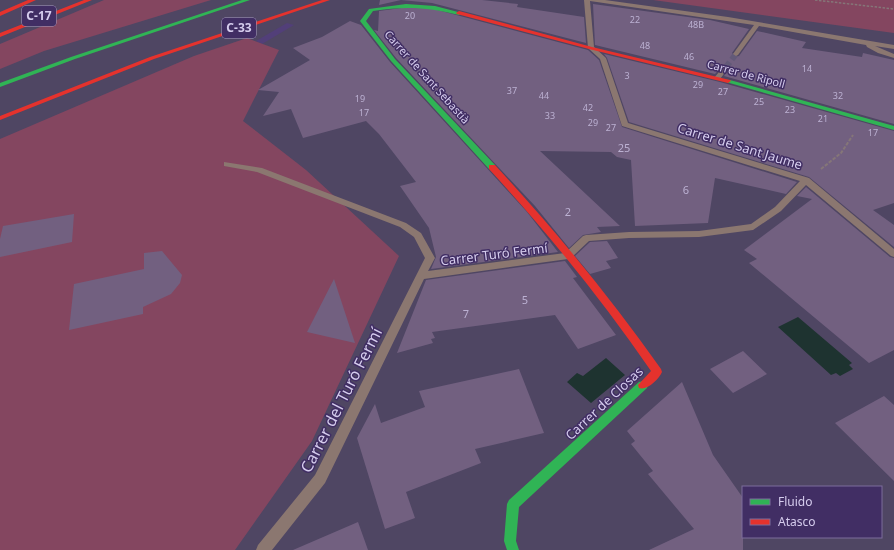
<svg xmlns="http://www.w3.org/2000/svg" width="894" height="550" viewBox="0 0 894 550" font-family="'Noto Sans',sans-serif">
	<rect width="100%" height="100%" fill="#4f4663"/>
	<path fill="#523f79" d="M287,23L294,25L262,44L256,41Z"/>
	<path fill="#844660" d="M104,0H211L44,51L0,69V44Z
		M653,0H894V33Z
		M247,38L279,50L243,121L306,170L399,256L312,441L235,550H0V139L194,56Z"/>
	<path fill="#1e3330" d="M798,317L852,363L849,365L853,369L840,376L836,373L831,375L778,327Z
		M606,358L625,375L591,403L567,382L577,373L583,376Z"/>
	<path fill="#726080" d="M380,0H482L518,4L517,7L584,17L586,43L432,3L401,0L379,5Z
		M593,4L710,20L749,29L732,53L735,57L739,56L757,31L806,42L802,48L862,57L863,53L894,60V124L724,76L730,68L729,66L723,65L715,74L595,45Z
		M401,8H430L588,50L599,60L622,127L797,182L786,194L715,178L708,223L635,226L631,160L617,157L611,152L540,151L620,226L597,227L601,232L583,235L569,248L535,206L396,58L374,30L378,31L379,11Z
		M350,21L361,25L390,62L527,212L558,252L431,269L436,257L429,228L400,186L416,182L379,134L366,121L303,138L291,109L263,116L279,92L258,90L310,60L293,48L322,37Z
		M604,54L720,82L894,131V203L873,210L894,225V247L809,177L629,122L607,58Z
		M806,187L890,257L894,258V350L869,363L749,263L757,259L744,250L812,199L797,196Z
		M74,214L72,242L0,257V239L3,226Z
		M607,241L618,258L606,261L611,268L590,274L575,256L590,242Z
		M162,251L182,275L180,283L171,294L143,307V314L69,330L74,284L144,269V253Z
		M565,261L577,277L573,278L616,335L578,349L555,315L432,332L435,338L431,339L433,343L397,353L426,280Z
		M334,279L355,343L307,332Z
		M743,351L767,374L733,393L710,369Z
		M519,369L544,433L475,449L481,463L406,492L415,518L385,529L357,438L375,404L381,423L425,407L419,391Z
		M682,382L713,455L743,498V550H649L694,529L648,474L653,471L631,444L635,441L627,431Z
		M884,396L894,405V481L835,423Z
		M358,522L368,550H293Z"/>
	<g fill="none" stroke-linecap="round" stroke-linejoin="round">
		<path stroke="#635a78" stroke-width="6" stroke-dasharray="6 3.5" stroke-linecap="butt" d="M726,67L736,54"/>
		<path stroke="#857678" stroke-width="1.5" stroke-dasharray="2.5 1.5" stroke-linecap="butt" d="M815,0L894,9"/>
		<path stroke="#857678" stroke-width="2" stroke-dasharray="3.5 1.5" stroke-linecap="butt" d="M821,169L841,153L853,135"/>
		<path fill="#8b7770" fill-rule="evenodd" d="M584,0H605L728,17L894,45V49L875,46L894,54V58L878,53L867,47L866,45L759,26L738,55L736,56L733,54L754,25L590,1L594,47L606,58L628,123L809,178L894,249V257L891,256L806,185L781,211L753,230L699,237L629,238L589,241L571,258L568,259L424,279L325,483L272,550H256L258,545L315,475L425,258L414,237L400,227L257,172L224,166V162L262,168L406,223L421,233L435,258L428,271L565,253L583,236L586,235L629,232L699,231L751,224L775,207L800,181L622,126L600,59L588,48Z
			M724,66L729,67L720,79H716L714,78Z"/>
		<path fill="#30b455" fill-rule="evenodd" d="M242,0H250L75,59L0,87V83L71,57Z
			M406,4L435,6L462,13L459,15C428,7 405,6 373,11L366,21L395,59L495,165V169H489L391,61L360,21L369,9Z
			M726,80H730L894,126V130L726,82Z
			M643,381L647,382L648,385L647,388L519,507L516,541L519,550H507L504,541L507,504L509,500L639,382Z"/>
		<path fill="#e5322d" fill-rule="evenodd" d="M28,0H36L0,16V12Z
			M84,0H92L0,37V33Z
			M322,0H330L154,59L0,120V116L150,57Z
			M459,11L592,47L730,80L731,81L728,83L589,49L457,14L456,13Z
			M489,165H495C555,230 610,297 661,369L662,372C659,379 647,391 639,388L638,385L651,371C602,300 548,233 489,169Z"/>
	</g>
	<g text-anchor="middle" stroke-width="3" stroke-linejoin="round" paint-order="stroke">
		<g font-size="9" fill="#bcb1d2">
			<text x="410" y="19">20</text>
			<text x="635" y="23">22</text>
			<text x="696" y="28">48B</text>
			<text x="645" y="49">48</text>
			<text x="689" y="60">46</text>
			<text x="807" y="72">14</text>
			<text x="627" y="79">3</text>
			<text x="698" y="88">29</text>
			<text x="512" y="94">37</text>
			<text x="723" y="95">27</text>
			<text x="544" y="99">44</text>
			<text x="838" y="99">32</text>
			<text x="360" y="102">19</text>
			<text x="759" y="105">25</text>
			<text x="588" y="111">42</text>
			<text x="790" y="113">23</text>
			<text x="364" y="116">17</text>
			<text x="550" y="119">33</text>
			<text x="823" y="122">21</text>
			<text x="593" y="126">29</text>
			<text x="611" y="131">27</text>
			<text x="873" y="136">17</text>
		</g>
		<g font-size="11" fill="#d5cced" stroke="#412e64">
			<text transform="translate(746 74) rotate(15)" y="4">Carrer de Ripoll</text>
			<text transform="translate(427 77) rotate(48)" y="4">Carrer de Sant Sebastià</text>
		</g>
		<g font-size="11" fill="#bcb1d2">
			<text x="624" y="152">25</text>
			<text x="686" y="194">6</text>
			<text x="568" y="216">2</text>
			<text x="525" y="304">5</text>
			<text x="466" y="318">7</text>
		</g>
		<g fill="#412e64" stroke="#a99dc4" stroke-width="1">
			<rect x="22" y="6" width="34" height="20" rx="3"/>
			<rect x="222" y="18" width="34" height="20" rx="3"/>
		</g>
		<g font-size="12" font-weight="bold" fill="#d5cced">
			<text x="39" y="20">C-17</text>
			<text x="239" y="32">C-33</text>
		</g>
		<g font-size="13" fill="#d5cced" stroke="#412e64">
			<text transform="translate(740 146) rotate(17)" y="5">Carrer de Sant Jaume</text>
			<text transform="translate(494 254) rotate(-7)" y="5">Carrer Turó Fermí</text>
			<text transform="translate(604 403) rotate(-43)" y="5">Carrer de Closas</text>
		</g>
		<g font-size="16" fill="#d5cced" stroke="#412e64">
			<text transform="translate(341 400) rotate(-63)" y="6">Carrer del Turó Fermí</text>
		</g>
	</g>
	<rect x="742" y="486" width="140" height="52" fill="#412e64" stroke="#7c6d9b"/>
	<rect x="750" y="499" width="20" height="6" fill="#30b455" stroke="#7c6d9b"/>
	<text x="778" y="506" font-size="12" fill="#d5cced">Fluido</text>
	<rect x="750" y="519" width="20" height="6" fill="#e5322d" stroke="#7c6d9b"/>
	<text x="778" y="526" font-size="12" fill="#d5cced">Atasco</text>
</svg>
